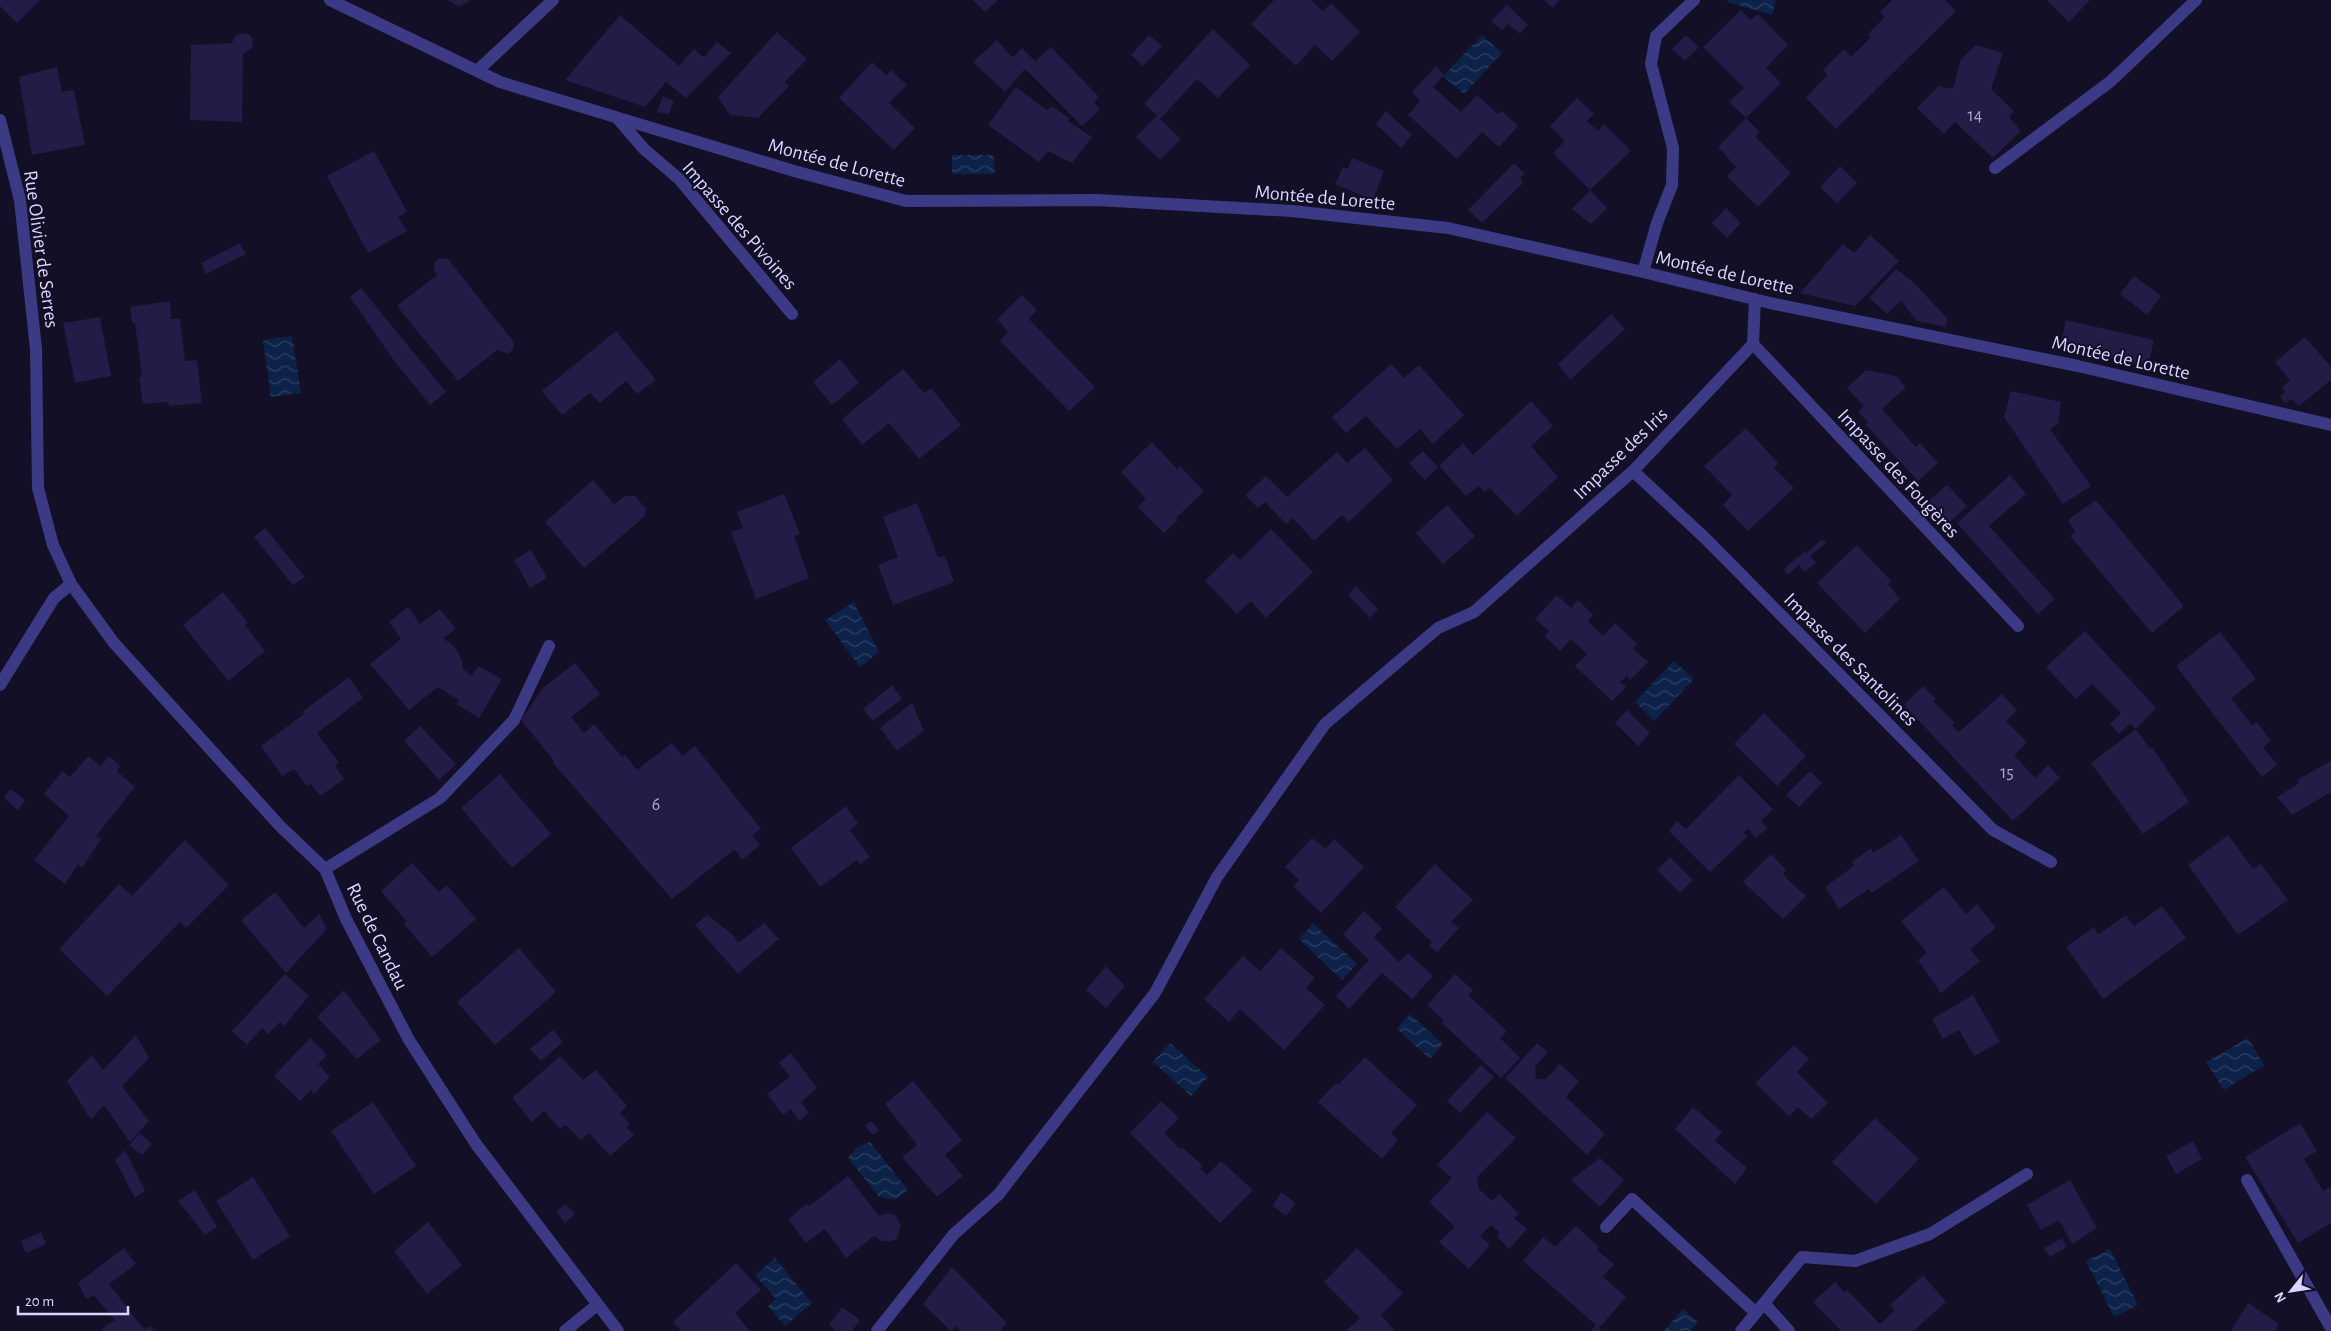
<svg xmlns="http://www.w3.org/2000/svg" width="2331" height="1331" viewBox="0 0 2331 1331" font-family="'Alegreya Sans',sans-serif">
	<defs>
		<pattern id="water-waves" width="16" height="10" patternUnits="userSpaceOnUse" patternTransform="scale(1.25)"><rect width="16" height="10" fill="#0c2248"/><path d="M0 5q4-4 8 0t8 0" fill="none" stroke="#2f4163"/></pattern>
	</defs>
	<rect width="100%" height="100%" fill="#130f26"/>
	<path fill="url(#water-waves)" d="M1728,0H1776L1772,15L1727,2Z
		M1482,35L1502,53L1464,94L1443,76Z
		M952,155H994L995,174H952Z
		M292,336L301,393L271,397L263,340Z
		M854,602L879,652L860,667L825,620Z
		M1674,661L1694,679L1654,721L1635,702Z
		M1313,923L1357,964L1342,980L1299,939Z
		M1410,1014L1443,1044L1430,1059L1397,1029Z
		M2248,1038L2264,1065L2224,1090L2206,1062Z
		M1170,1043L1208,1077L1191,1096L1153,1062Z
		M870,1142L908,1190L895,1200L879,1197L848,1158L856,1148Z
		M2110,1249L2138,1305L2114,1317L2086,1261Z
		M775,1258L812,1303L785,1326L768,1306L776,1299L755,1275Z
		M1683,1309L1698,1322L1690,1331H1664Z"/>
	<path fill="#241b47" d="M0,0H40L17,23L0,6Z
		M448,0H471L459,7Z
		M973,0H998L985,12Z
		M1274,0H1311L1323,11L1331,3L1360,32L1332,61L1315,45L1296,66L1251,24Z
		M1544,0H1559L1553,8Z
		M1892,0H1945L1956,11L1836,129L1806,98L1827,75L1823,70L1844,49L1851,57L1871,37L1868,34L1885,17L1880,12Z
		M2047,0H2090L2069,22Z
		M1507,5L1528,25L1520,34L1508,24L1502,30L1491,21Z
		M1741,10L1751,20L1758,14L1788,45L1766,68L1781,83L1746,118L1729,102L1744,88L1703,47Z
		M620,15L679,66L694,49L704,57L717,42L731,53L686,98L666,82L645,107L565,80Z
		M1213,29L1250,65L1218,98L1197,79L1160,119L1181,139L1160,160L1136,137L1157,115L1144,104Z
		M777,32L807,59L785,82L789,86L758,118L730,115L718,97Z
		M242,33L249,34L253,39L252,48L243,54L242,122L190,120L191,45L232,43L235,36Z
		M1149,35L1162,46L1143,66L1131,55Z
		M1686,35L1699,47L1685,61L1672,49Z
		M997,40L1010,55L1013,57L1022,48L1035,61L1051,47L1099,97L1094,102L1100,110L1082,126L1025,69L1005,92L973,62Z
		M1976,45L2003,53L1991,89L2014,111L2009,117L2021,131L1993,158L1955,122L1944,134L1917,108L1939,86L1953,89L1961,59Z
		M872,62L886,75L891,70L907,85L889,103L915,128L894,150L839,98Z
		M1436,66L1444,75L1433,87L1461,112L1477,95L1498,114L1502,111L1518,126L1499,147L1482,132L1457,159L1408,115L1420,101L1412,92Z
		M57,67L62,92L74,90L85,145L32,155L19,77Z
		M1016,87L1047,110L1052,106L1069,118L1068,121L1092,137L1072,163L1048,151L1039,162L988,125Z
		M663,96L674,101L669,114L657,112Z
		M1577,98L1594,114L1587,121L1598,131L1604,124L1631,151L1590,190L1553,153L1565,141L1550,126Z
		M1386,111L1412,135L1401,148L1376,124Z
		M1746,118L1760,132L1755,136L1791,173L1758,207L1727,176L1736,167L1718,147Z
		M374,151L407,212L398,217L407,231L368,253L327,176Z
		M1352,158L1384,171L1373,200L1335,184L1343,167L1348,169Z
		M1514,163L1525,174L1520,178L1523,183L1482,223L1468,210Z
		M1840,166L1857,183L1837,203L1820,187Z
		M1590,190L1607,208L1591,224L1572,209Z
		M1726,208L1741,223L1727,238L1712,223Z
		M1870,235L1899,261L1855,306L1800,293L1843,244L1854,253Z
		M240,243L246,254L206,274L201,263Z
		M440,258L448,259L513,341L514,348L508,354L497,350L458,381L397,306L437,275L434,269V263Z
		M1896,269L1912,281L1947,318L1946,327L1917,321L1901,301L1887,314L1869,298Z
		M2134,276L2161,296L2147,315L2120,294Z
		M361,288L446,392L430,405L395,362L350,297Z
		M1022,295L1037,310L1029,319L1095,387L1069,411L1000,341L1008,332L997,319Z
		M170,301L171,319H180L185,361L197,360L202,403L169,406L168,402L143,404L139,377H142L135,323H132L130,307Z
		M1611,314L1625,329L1570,380L1558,364Z
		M100,317L111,376L75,383L63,323Z
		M2066,320L2154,340L2150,357L2140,365L2060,347Z
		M616,331L656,380L637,394L626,381L600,403L590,393L562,415L542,391Z
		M2305,337L2331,367V380L2299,406L2292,399L2285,403L2280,397L2285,392L2282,388L2290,380L2275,362Z
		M840,359L859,383L832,405L813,382Z
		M1391,364L1404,378L1419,365L1464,415L1433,444L1420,429L1397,449L1366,416L1346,433L1332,417Z
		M903,369L924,393L931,388L961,425L919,459L889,423L862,445L842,419Z
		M1866,370L1896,376L1906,387L1882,409L1916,447L1920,443L1938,463L1918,481L1865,424L1868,422L1858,412L1864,406L1847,388Z
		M2011,391L2061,402L2058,424L2050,429L2091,486L2063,504L2004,417Z
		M1531,401L1553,426L1531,446L1558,477L1517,516L1490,488L1484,492L1479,486L1466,496L1439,466L1463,443L1473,455Z
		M1746,428L1778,463L1774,468L1794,488L1748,531L1723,505L1732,495L1704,466Z
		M1152,442L1177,469L1180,466L1204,491L1176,518L1178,520L1164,533L1138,507L1146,499L1121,472Z
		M1365,448L1393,480L1349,522L1342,515L1314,541L1293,518L1286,524L1265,502L1258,508L1245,495L1266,476L1287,497L1337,452L1347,463Z
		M1423,451L1438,467L1425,480L1409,463Z
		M2010,475L2026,494L1989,526L2055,599L2038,614L1957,523Z
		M593,480L614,504L625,496H635L646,509L644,517L584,568L545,522Z
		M1947,485L1967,506L1947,525L1926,503Z
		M784,494L800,534L794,536L809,578L756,599L731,532L743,528L737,512Z
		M2096,500L2184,606L2152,633L2070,536L2075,532L2068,520Z
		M917,503L938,557L945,556L954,582L893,605L878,565L898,557L883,517Z
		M1447,505L1475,536L1443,564L1416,533Z
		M265,528L305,577L293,585L254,537Z
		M1271,529L1313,572L1266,618L1251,601L1237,614L1205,581L1233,553L1240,560Z
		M1822,539L1826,543L1810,556L1816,563L1805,572L1799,565L1788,575L1784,569L1805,551L1807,553Z
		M1857,545L1891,581L1888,584L1900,599L1865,633L1817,583Z
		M531,550L547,578L530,588L514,560Z
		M1356,586L1378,609L1370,618L1348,595Z
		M223,592L248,623L245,625L265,651L228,681L183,625Z
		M1557,595L1571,608L1578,600L1593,615L1588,621L1603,636L1615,623L1637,644L1633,649L1648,662L1630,680L1627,676L1620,682L1626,687L1612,701L1575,666L1587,654L1571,639L1560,651L1545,636L1549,631L1535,619Z
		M408,607L420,624L440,609L456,629L443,638L455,647L462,660L463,669L472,676L478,666L502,679L479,718L456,704L459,700L438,687L409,710L370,664L401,639L389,622Z
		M2085,631L2156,708L2136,729L2130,724L2119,734L2110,724L2121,713L2092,684L2076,699L2046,667Z
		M2220,632L2256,679L2231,698L2252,725L2257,722L2271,741L2263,747L2277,765L2262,777L2176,666Z
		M575,663L600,694L571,717L584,733L594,724L622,757L625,755L637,770L672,743L682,756L695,746L761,829L752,835L760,845L742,860L735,849L672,899L553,763L554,761L521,720L543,688Z
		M349,677L363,698L317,733L339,763L335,766L344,779L320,796L311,784L307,786L294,769L282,776L261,746L304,714L303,711Z
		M892,685L902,699L873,721L863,709Z
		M1923,686L1936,699L1934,702L1954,722L1952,725L1959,732L2002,694L2017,710L2006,721L2027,742L2014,755L2035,778L2048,765L2060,778L2013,821L1904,705Z
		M912,703L924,731L897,751L880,728Z
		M1627,710L1650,733L1638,746L1615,723Z
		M1764,713L1806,756L1777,786L1734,744Z
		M420,726L456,764L439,780L404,741Z
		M2136,729L2150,749L2152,747L2189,802L2143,834L2091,763Z
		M88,756L101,766L109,756L120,766L117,771L135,787L96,836L101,839L82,868L78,864L65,884L34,860L69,816L44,794L62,771L70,777Z
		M2331,761V792L2292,815L2277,797L2299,783L2297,780Z
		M1810,771L1822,783L1799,807L1786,795Z
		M500,774L551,834L512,868L461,808Z
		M1739,775L1773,809L1761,821L1767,828L1756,838L1748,829L1744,832L1747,837L1710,872L1669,831L1677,821L1686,829Z
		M10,789L25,800L18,810L4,798Z
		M846,806L858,824L850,830L870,857L860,864L857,860L820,887L791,848Z
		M1901,835L1919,861L1872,893L1869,889L1839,909L1825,887L1854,866L1852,862L1871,848L1873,853Z
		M2228,835L2253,869L2261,864L2288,900L2238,935L2188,865Z
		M1312,838L1326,849L1334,839L1364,867L1321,913L1293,886L1299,880L1285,867Z
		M185,840L229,885L186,928L180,922L107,996L59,949L119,884L132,896Z
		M1771,854L1786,870L1783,873L1786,878L1806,896L1783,919L1743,882Z
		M1670,857L1693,880L1680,893L1657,870Z
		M412,863L439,892L447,885L476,919L432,957L404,924L406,921L381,891Z
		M1435,864L1473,900L1451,922L1459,928L1437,952L1429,946L1432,942L1395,907Z
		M1944,887L1966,914L1977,904L1996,928L1970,949L1980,961L1941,993L1918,960L1927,953L1901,921Z
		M275,892L304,928L319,914L327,929L286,973L241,920Z
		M2162,906L2186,938L2103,999L2066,947L2094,927L2098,935L2126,915L2134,926Z
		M1364,911L1382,928L1374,937L1399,962L1408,953L1433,976L1412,999L1382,973L1349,1009L1336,996L1369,960L1343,934Z
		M707,915L732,934L738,943L764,923L779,939L738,974L695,925Z
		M519,948L556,992L495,1045L457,1002Z
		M1281,948L1315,978L1306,988L1325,1005L1284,1050L1240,1009L1229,1022L1204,999L1243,956L1260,971Z
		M1106,966L1125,986L1106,1008L1086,990Z
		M285,974L309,996L284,1026L280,1022L268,1034L262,1028L247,1045L232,1031Z
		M1455,974L1473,990L1468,995L1507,1031L1500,1038L1520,1058L1501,1078L1442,1023L1444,1021L1427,1005Z
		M344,990L381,1040L357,1059L317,1017Z
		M1973,995L2000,1042L1974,1056L1959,1030L1943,1039L1932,1019Z
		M553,1030L563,1042L541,1061L530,1049Z
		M136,1035L149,1058L122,1086L149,1121L130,1142L104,1105L91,1120L67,1081L92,1055L103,1070Z
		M310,1038L327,1055L318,1064L330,1077L314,1094L311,1090L300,1101L274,1076Z
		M1537,1043L1548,1052L1535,1067L1536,1079H1546L1560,1064L1579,1081L1566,1097L1605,1134L1587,1155L1505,1078Z
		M1794,1045L1809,1059L1797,1072L1828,1103L1811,1119L1798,1107L1789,1116L1755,1083Z
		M791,1053L817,1088L801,1102L809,1113L799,1121L791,1109L783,1115L767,1094L790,1077L779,1063Z
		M560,1056L583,1080L596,1070L627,1106L620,1113L630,1124L626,1127L634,1135L610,1156L589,1133L581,1140L566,1125L560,1129L544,1111L532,1122L512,1098Z
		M1365,1057L1417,1105L1391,1133L1398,1140L1382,1159L1318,1102L1336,1083L1338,1085Z
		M1481,1065L1494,1077L1460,1113L1447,1101Z
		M913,1081L962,1140L945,1155L963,1176L937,1197L902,1157L917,1145L885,1104Z
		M1161,1101L1179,1118L1164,1133L1180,1149L1182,1147L1203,1166L1200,1169L1207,1175L1221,1161L1253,1190L1220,1223L1130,1133Z
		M373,1102L416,1166L374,1194L331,1131Z
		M1693,1107L1722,1132L1715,1141L1747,1168L1735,1184L1675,1129Z
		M1487,1112L1516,1138L1477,1177L1479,1189L1492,1201L1499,1194L1519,1214L1514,1218L1527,1229L1509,1249L1497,1237L1500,1233L1491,1225L1480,1236L1490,1245L1469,1269L1439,1242L1455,1227L1429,1202L1452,1178L1437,1165Z
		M1875,1118L1919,1159L1876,1204L1832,1162Z
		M871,1121L879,1130L873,1135L865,1126Z
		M2300,1123L2317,1151L2304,1159L2323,1191L2331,1187V1223L2298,1243L2245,1157Z
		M140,1133L152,1144L142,1155L129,1145Z
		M2193,1141L2202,1159L2176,1174L2166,1156Z
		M125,1150L145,1191L135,1198L115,1160Z
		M1600,1158L1624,1180L1600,1207L1571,1180Z
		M848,1176L879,1216L888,1213L896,1216L901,1226L897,1239L891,1241H881L874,1236L846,1258L825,1229L806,1243L788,1219L807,1204L809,1206Z
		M253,1177L290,1236L253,1260L216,1201Z
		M2070,1180L2097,1228L2072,1244L2059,1220L2041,1230L2027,1205Z
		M195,1190L217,1227L205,1235L178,1201Z
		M1281,1192L1296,1203L1286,1216L1273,1206Z
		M566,1204L575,1214L565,1223L556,1211Z
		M428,1222L462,1265L427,1294L394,1251Z
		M1576,1226L1599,1247L1597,1250L1614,1264L1603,1277L1626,1297L1599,1328L1603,1331H1591L1596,1325L1523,1261L1543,1237L1555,1247Z
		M41,1232L46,1244L26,1253L21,1241Z
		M2062,1238L2067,1247L2050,1257L2044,1248Z
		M124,1248L136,1264L109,1284L144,1329L150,1326L154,1331H99L115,1320L94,1295L86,1299L78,1283Z
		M1357,1248L1403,1293L1381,1315L1394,1330L1393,1331H1346L1360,1318L1324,1282Z
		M736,1263L761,1290L735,1313L750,1331H681L673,1322Z
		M952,1267L1007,1323L1000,1331H961L955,1326L951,1331L923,1304Z
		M1923,1275L1946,1302L1913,1331H1841L1813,1302L1835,1282L1845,1293L1847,1290L1880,1324L1895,1310L1890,1305Z
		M2248,1303L2279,1324L2275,1331H2231Z
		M842,1307L860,1320L852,1331H836L829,1325Z"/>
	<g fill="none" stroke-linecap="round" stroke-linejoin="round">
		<path stroke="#3d3a85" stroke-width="12" d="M1995,168L2111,81L2196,0
			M1606,1227L1632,1199L1756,1313
			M954,1234L998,1195L1155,993L1217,877L1325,724L1438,628L1474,612
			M565,1331L597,1305"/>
		<path stroke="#3d3a85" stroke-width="12" d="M330,0L500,82L794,171L906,201L1097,200L1292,211L1448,228L1643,272L1770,303L2078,366L2331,425
			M477,71L553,0
			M618,119L644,149L679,179L792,314
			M0,120L20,200L36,349L38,488L53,545L71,584L54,598L0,685
			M1643,272L1657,223L1672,185L1673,148L1651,64L1656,36L1694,0
			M1753,344L2018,626
			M1633,471L1706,539L1993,830L2051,862
			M71,584L114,643L280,826L325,869L346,919L409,1040L476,1144L618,1331
			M1474,612L1633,471L1753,344L1755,299
			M325,869L440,798L514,720L549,646
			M2247,1180L2331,1328
			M1764,1303L1789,1331
			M877,1331L954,1234
			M1741,1331L1802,1257L1855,1261L1930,1234L2027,1174"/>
	</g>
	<g text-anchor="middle" stroke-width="4" stroke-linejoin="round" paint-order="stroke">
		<g font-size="18" fill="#aca6d1">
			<text x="1975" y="121">14</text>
			<text x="2007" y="778">15</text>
			<text x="656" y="810">6</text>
		</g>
		<g font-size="20" fill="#d9d4ff" stroke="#130f26">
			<text transform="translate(837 162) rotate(15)" y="7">Montée de Lorette</text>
			<text transform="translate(1325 197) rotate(5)" y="7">Montée de Lorette</text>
			<text transform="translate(740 225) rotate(49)" y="7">Impasse des Pivoines</text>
			<text transform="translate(42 249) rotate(82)" y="7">Rue Olivier de Serres</text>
			<text transform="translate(1725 272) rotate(13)" y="7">Montée de Lorette</text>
			<text transform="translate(2121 357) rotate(13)" y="7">Montée de Lorette</text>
			<text transform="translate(1620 453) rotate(-44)" y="7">Impasse des Iris</text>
			<text transform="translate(1899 473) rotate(47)" y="7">Impasse des Fougères</text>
			<text transform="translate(1851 659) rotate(45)" y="7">Impasse des Santolines</text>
			<text transform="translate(378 936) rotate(64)" y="7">Rue de Candau</text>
		</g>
	</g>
	<g transform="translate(2291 1291) rotate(240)" stroke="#130f26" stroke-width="4" paint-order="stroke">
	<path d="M0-4L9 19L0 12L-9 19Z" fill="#d9d4ff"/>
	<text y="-8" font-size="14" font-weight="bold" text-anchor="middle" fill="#d9d4ff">N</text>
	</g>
	<path d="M18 1306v8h110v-8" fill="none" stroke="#d9d4ff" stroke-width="2.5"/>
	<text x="25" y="1306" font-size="15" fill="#d9d4ff" stroke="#130f26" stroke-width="4" paint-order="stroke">20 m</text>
</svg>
